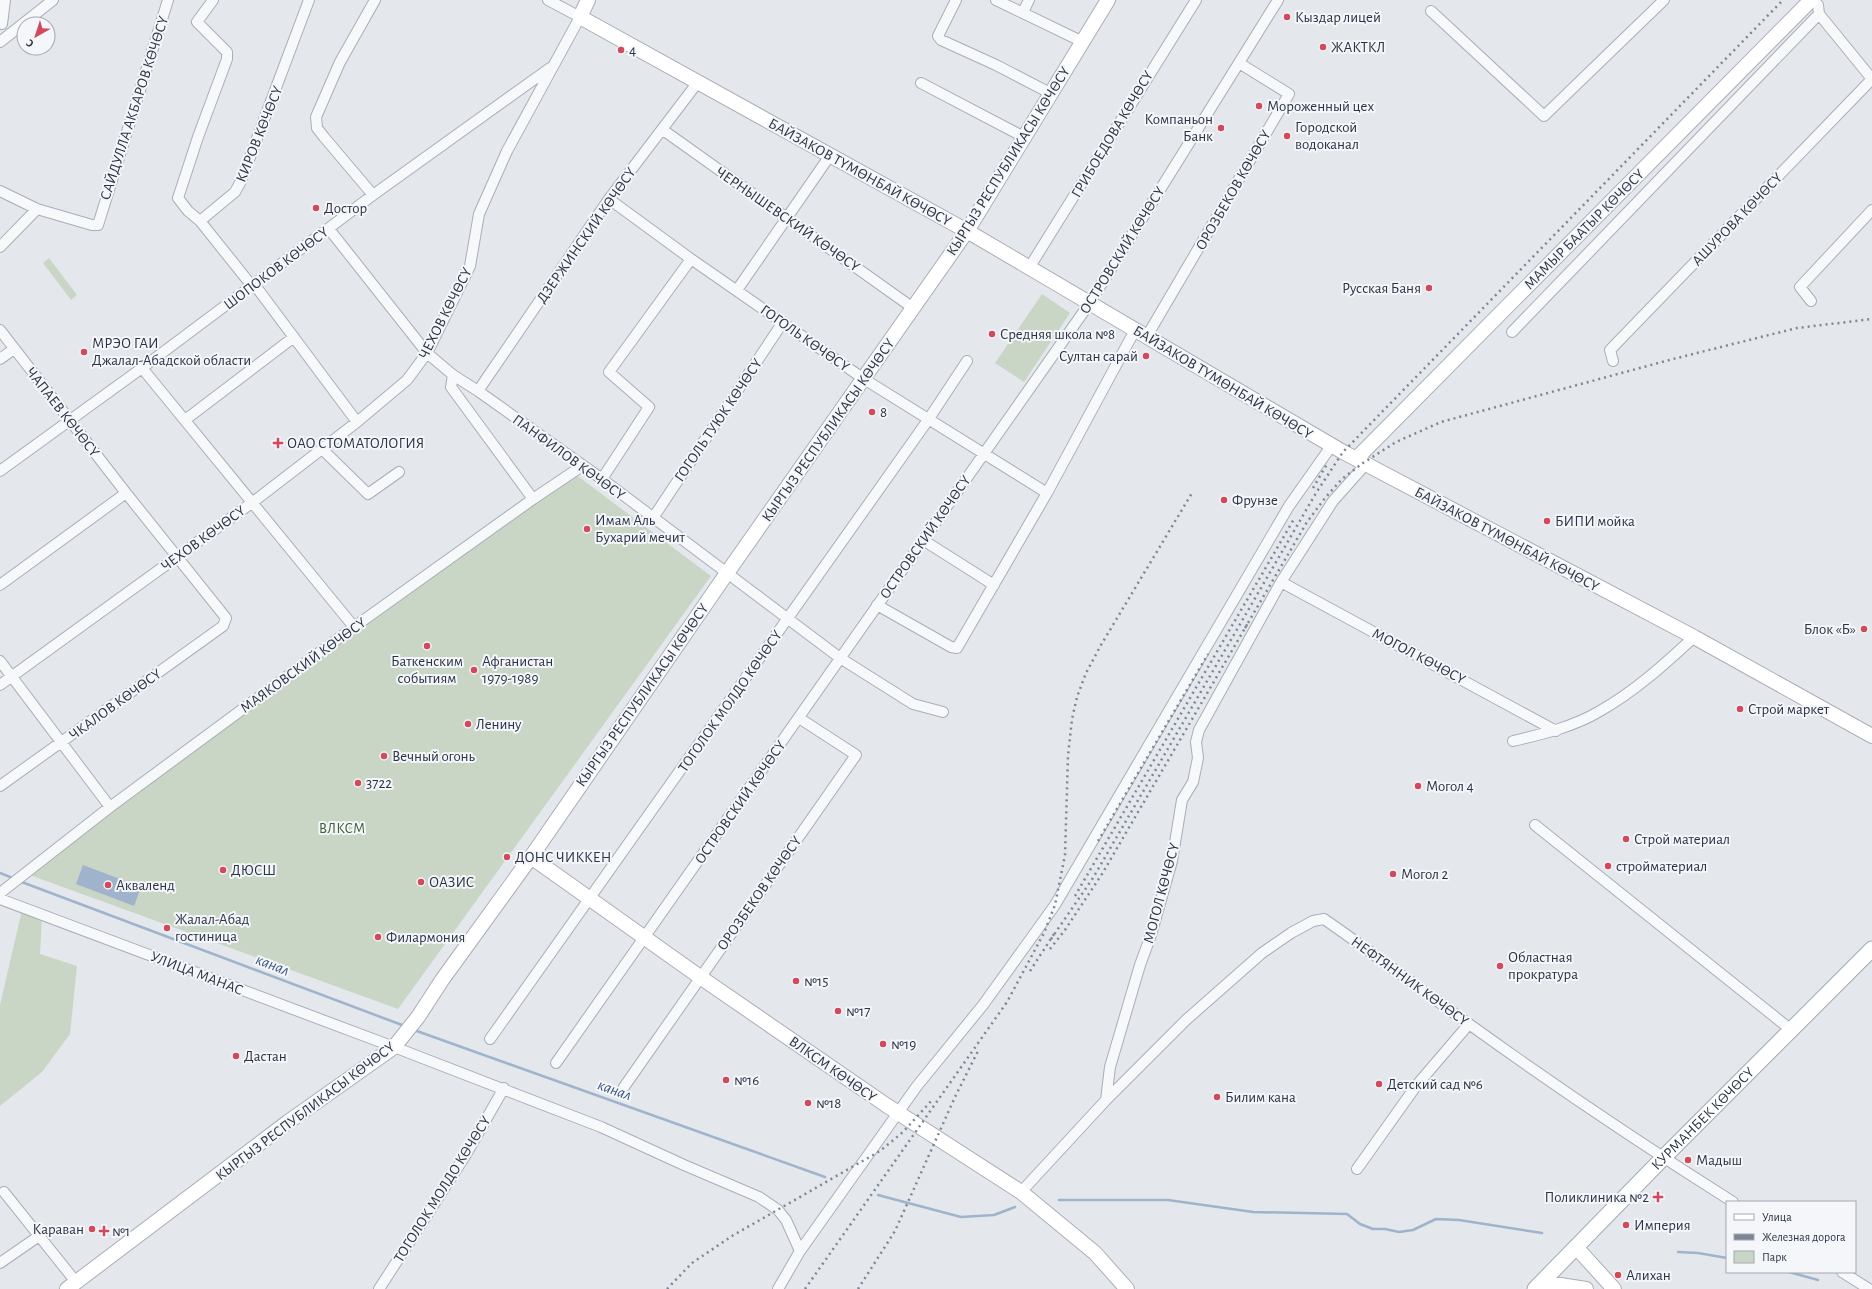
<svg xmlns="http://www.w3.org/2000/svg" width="1872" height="1289" viewBox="0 0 1872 1289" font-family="'Alegreya Sans',sans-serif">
	<rect width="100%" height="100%" fill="#e4e7ec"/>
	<path fill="#c9d6c5" d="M49,258L77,295L71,300L43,263Z
		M1042,294L1070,313L1024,382L995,363Z
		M575,474L711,576L398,1009L27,874L136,789Z
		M22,910L42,917L40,954L77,966L70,1034L42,1072L0,1106V1005Z"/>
	<path fill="#9fb4cc" d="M83,865L141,887L134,906L76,884Z"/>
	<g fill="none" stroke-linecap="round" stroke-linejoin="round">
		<path stroke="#9fb4cc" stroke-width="2.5" d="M0,873L15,879
			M19,881L402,1025
			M414,1030L825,1177
			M878,1195L961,1217L994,1215L1015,1207
			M1059,1200H1168L1253,1212L1347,1214L1360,1224L1373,1229H1385L1399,1232L1413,1230L1436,1219L1459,1220L1542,1233
			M1678,1252L1698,1253L1727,1258
			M1789,1272L1818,1280"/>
		<defs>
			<path id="street" d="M956,0L938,36L941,40L996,65L1050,93
				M996,0L1083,42
				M1431,11L1544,116L1664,0
				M1023,12L1029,0
				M1819,14L1872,79
				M2,24L5,0
				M0,42L53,0
				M921,83L1024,137
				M663,130L913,308
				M0,191L37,209L92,225H98L168,0
				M373,195L324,137L317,128L316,117L340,62L375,0
				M609,199L691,259L864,379L1047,493
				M200,221L188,211L178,198L198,137L227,59V52L197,22L213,0
				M329,229L427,353L453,375L478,391L602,479L840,658L913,704L943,712
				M0,247L37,209
				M1029,268L1196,0
				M254,284L357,422
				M252,286L200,221L235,192L241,181L309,0
				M737,290L831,154
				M1811,301L1800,287L1872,210
				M0,330L126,493L226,618L223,626L0,786
				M1512,332L1819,14L1818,5L1813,0
				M1147,336L1289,94L1239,63
				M0,359L14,349
				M1613,361L1610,350L1872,79
				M142,368L354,627
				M453,375L451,387L533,499
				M478,391L609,199L698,82
				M185,420L294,337
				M322,449L368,494L399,472
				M0,471L142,368L373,195L550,68
				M602,479L649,407L609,372L691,259
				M653,518L783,322
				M923,540L994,585
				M1281,582L1556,731
				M0,585L126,493
				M877,605L951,647L957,648L1047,493L1135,330
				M0,661L110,807
				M0,685L253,502L357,422L407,380L427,353L470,266L479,214L507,151L580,17L548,0
				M1513,741C1543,734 1573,727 1600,711C1635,691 1665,664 1694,637
				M1535,825L1790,1029
				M0,893L110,807L354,627L533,499L582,466
				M0,899L394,1047L601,1127L684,1165L759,1197L778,1210L786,1220L800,1251L778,1289
				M490,1039L928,420L967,361
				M556,1063L1089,304L1278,0
				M624,1087L856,755L799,718
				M1106,1100L1186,1020L1262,953L1291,933L1313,921L1324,919C1373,953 1420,989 1469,1024C1555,1086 1643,1145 1733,1202
				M1357,1169L1416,1086L1469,1024
				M4,1192L76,1282
				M1021,1192L1106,1100L1110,1067L1140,965L1151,935L1172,861L1182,800L1193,782L1198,758L1196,742L1199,730L1281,582L1333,501L1366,464
				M800,1251L917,1086L983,1005L1055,905L1289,506L1332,445
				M0,1263L39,1236
				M1842,1272L1869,1289
				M379,1289L465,1156L504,1088"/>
			<path id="secondary" d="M588,0L580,17L967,231L1343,452L1694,637L1872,736
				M1356,459L1811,0
				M531,857L700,977L886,1105L1021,1192L1095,1253L1127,1289
				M1576,1247L1614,1289
				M1538,1286L1560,1285L1586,1289
				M67,1289L288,1122L394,1047L418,1017L442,980L531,857L727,573L967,231L1108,0"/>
			<g id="primary">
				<path id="s1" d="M1535,1289L1663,1158L1872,949"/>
			</g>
		</defs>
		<use href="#street" stroke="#a9aeb7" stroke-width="12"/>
		<use href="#secondary" stroke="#a9aeb7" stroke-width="16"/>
		<use href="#primary" stroke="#a3abb8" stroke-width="17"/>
		<use href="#street" stroke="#f7f8fa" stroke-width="10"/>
		<use href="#secondary" stroke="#fff" stroke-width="14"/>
		<use href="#primary" stroke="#fff" stroke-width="15"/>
		<path stroke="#7d8696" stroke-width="2.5" stroke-dasharray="2 4" stroke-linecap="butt" d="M1313,488L1327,464
			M1245,628L1307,522L1325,498L1342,479L1363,463L1396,442L1441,422L1673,359L1797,328L1872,319
			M1098,841L1208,654
			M1075,896L1294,519
			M1051,939L1093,878L1316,493L1343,452L1783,0
			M1050,949L1065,930L1102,874L1248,623
			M1030,971L1054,934
			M667,1289L692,1263L732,1236L880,1151L903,1132L933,1099
			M805,1289L1007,1002L1044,933L1055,905L1065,855L1068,756L1072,719L1077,697L1086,673L1101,645L1192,493
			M858,1289L895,1231L955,1097L978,1051"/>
	</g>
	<g fill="#d1495b" stroke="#f4f6f9" stroke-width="1.5">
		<circle cx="1287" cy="17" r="4"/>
		<circle cx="1323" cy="47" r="4"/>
		<circle cx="621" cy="50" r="4"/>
		<circle cx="1259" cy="106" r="4"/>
		<circle cx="1221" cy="128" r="4"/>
		<circle cx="1287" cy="136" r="4"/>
		<circle cx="316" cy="208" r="4"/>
		<circle cx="1429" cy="288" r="4"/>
		<circle cx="992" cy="334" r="4"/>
		<circle cx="84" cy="352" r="4"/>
		<circle cx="1146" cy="356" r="4"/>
		<circle cx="872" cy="412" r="4"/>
		<path d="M276 437h4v4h4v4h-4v4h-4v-4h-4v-4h4z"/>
		<circle cx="1224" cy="500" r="4"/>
		<circle cx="1547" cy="521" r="4"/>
		<circle cx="587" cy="529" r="4"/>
		<circle cx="1864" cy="629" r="4"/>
		<circle cx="427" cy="646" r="4"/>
		<circle cx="474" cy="670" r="4"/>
		<circle cx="1740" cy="709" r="4"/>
		<circle cx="468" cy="724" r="4"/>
		<circle cx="384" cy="756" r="4"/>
		<circle cx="358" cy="783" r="4"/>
		<circle cx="1418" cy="786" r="4"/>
		<circle cx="1626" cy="839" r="4"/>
		<circle cx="507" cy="857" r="4"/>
		<circle cx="1608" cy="866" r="4"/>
		<circle cx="223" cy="870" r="4"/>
		<circle cx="1393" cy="874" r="4"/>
		<circle cx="421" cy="882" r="4"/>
		<circle cx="108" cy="885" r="4"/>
		<circle cx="167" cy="928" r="4"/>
		<circle cx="378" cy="937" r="4"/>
		<circle cx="1500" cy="966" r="4"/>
		<circle cx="796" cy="981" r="4"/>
		<circle cx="838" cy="1011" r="4"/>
		<circle cx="883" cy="1044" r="4"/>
		<circle cx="236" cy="1056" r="4"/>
		<circle cx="726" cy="1080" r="4"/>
		<circle cx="1379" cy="1084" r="4"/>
		<circle cx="1217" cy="1097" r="4"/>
		<circle cx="808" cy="1103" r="4"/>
		<circle cx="1688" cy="1160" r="4"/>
		<path d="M1656 1191h4v4h4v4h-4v4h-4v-4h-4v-4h4z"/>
		<circle cx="1626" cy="1225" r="4"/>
		<circle cx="92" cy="1229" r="4"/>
		<path d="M102 1225h4v4h4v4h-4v4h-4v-4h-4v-4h4z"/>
		<circle cx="1618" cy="1275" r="4"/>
	</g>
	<g text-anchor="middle" stroke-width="4" stroke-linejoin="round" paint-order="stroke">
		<g font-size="15" fill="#2b3445" stroke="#f4f6f9" text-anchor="start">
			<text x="1295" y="22">Кыздар лицей</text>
			<text x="1331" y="52">ЖАКТКЛ</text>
			<text x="629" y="55">4</text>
			<text x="1267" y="111">Мороженный цех</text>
			<text x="1213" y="124" text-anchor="end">Компаньон<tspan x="1213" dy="17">Банк</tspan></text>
			<text x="1295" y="132">Городской<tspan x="1295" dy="17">водоканал</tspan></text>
			<text x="324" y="213">Достор</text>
			<text x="1421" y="293" text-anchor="end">Русская Баня</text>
			<text x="1000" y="339">Средняя школа №8</text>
			<text x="92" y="348">МРЭО ГАИ<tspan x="92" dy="17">Джалал-Абадской области</tspan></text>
			<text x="1138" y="361" text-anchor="end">Султан сарай</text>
			<text x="880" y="417">8</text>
			<text x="287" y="448">ОАО СТОМАТОЛОГИЯ</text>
			<text x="1232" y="505">Фрунзе</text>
			<text x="595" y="525">Имам Аль<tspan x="595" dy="17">Бухарий мечит</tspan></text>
			<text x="1555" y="526">БИПИ мойка</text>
			<text x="1856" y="634" text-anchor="end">Блок «Б»</text>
			<text x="427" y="666" text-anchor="middle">Баткенским<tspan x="427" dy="17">событиям</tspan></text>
			<text x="482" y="666">Афганистан<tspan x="482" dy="17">1979-1989</tspan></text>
			<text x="1748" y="714">Строй маркет</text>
			<text x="476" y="729">Ленину</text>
			<text x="392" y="761">Вечный огонь</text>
			<text x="366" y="788">3722</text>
			<text x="1426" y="791">Могол 4</text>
			<text x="1634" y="844">Строй материал</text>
			<text x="515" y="862">ДОНС ЧИККЕН</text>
			<text x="1616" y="871">стройматериал</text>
			<text x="231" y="875">ДЮСШ</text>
			<text x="1401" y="879">Могол 2</text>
			<text x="429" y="887">ОАЗИС</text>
			<text x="116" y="890">Акваленд</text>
			<text x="175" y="924">Жалал-Абад<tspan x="175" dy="17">гостиница</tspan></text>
			<text x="386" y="942">Филармония</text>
			<text x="1508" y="962">Областная<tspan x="1508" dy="17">прократура</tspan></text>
			<text x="804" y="986">№15</text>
			<text x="846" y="1016">№17</text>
			<text x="891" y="1049">№19</text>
			<text x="244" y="1061">Дастан</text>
			<text x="734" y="1085">№16</text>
			<text x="1387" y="1089">Детский сад №6</text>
			<text x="1225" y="1102">Билим кана</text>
			<text x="816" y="1108">№18</text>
			<text x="1696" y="1165">Мадыш</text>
			<text x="1649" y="1202" text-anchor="end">Поликлиника №2</text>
			<text x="1634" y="1230">Империя</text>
			<text x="84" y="1234" text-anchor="end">Караван</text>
			<text x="112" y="1236">№1</text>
			<text x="1626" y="1280">Алихан</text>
		</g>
		<g font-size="15" fill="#2b3445" stroke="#f4f6f9">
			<text transform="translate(134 108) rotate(-72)" y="5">САЙДУЛЛА АКБАРОВ КӨЧӨСҮ</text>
			<text transform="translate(259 134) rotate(-68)" y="5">КИРОВ КӨЧӨСҮ</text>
			<text transform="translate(1112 134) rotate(-59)" y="5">ГРИБОЕДОВА КӨЧӨСҮ</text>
			<text transform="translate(1008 161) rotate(-58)" y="5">КЫРГЫЗ РЕСПУБЛИКАСЫ КӨЧӨСҮ</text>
			<text transform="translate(860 172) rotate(29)" y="5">БАЙЗАКОВ ТҮМӨНБАЙ КӨЧӨСҮ</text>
			<text transform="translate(1233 190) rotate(-60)" y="5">ОРОЗБЕКОВ КӨЧӨСҮ</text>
			<text transform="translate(788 219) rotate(35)" y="5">ЧЕРНЫШЕВСКИЙ КӨЧӨСҮ</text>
			<text transform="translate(1737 219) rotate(-46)" y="5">АШУРОВА КӨЧӨСҮ</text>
			<text transform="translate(1584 229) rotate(-45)" y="5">МАМЫР БААТЫР КӨЧӨСҮ</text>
			<text transform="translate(586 235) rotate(-55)" y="5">ДЗЕРЖИНСКИЙ КӨЧӨСҮ</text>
			<text transform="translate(1122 250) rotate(-58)" y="5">ОСТРОВСКИЙ КӨЧӨСҮ</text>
			<text transform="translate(276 268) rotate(-37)" y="5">ШОПОКОВ КӨЧӨСҮ</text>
			<text transform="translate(445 313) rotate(-63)" y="5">ЧЕХОВ КӨЧӨСҮ</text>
			<text transform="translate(805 338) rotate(35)" y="5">ГОГОЛЬ КӨЧӨСҮ</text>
			<text transform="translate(1223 382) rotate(31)" y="5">БАЙЗАКОВ ТҮМӨНБАЙ КӨЧӨСҮ</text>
			<text transform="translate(63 412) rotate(52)" y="5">ЧАПАЕВ КӨЧӨСҮ</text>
			<text transform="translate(718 420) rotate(-56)" y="5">ГОГОЛЬ ТУЮК КӨЧӨСҮ</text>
			<text transform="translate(828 430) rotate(-55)" y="5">КЫРГЫЗ РЕСПУБЛИКАСЫ КӨЧӨСҮ</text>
			<text transform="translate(569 457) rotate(36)" y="5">ПАНФИЛОВ КӨЧӨСҮ</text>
			<text transform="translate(925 537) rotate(-55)" y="5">ОСТРОВСКИЙ КӨЧӨСҮ</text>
			<text transform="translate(203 538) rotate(-36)" y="5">ЧЕХОВ КӨЧӨСҮ</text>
			<text transform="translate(1507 539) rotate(28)" y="5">БАЙЗАКОВ ТҮМӨНБАЙ КӨЧӨСҮ</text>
			<text transform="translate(1419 656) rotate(28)" y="5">МОГОЛ КӨЧӨСҮ</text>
			<text transform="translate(303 665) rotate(-36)" y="5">МАЯКОВСКИЙ КӨЧӨСҮ</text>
			<text transform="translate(642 695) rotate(-55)" y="5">КЫРГЫЗ РЕСПУБЛИКАСЫ КӨЧӨСҮ</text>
			<text transform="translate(730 701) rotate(-55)" y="5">ТОГОЛОК МОЛДО КӨЧӨСҮ</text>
			<text transform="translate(115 704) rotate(-36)" y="5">ЧКАЛОВ КӨЧӨСҮ</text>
			<text transform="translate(740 802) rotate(-55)" y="5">ОСТРОВСКИЙ КӨЧӨСҮ</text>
			<text transform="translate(759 893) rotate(-55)" y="5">ОРОЗБЕКОВ КӨЧӨСҮ</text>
			<text transform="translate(1161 893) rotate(-75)" y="5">МОГОЛ КӨЧӨСҮ</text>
			<text transform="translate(197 973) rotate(21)" y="5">УЛИЦА МАНАС</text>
			<text transform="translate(1410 981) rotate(36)" y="5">НЕФТЯННИК КӨЧӨСҮ</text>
			<text transform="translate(833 1069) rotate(35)" y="5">ВЛКСМ КӨЧӨСҮ</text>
			<text transform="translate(305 1111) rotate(-37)" y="5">КЫРГЫЗ РЕСПУБЛИКАСЫ КӨЧӨСҮ</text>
			<text dy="5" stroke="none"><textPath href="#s1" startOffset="239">КУРМАНБЕК КӨЧӨСҮ</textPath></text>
			<text transform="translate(442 1189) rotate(-58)" y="5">ТОГОЛОК МОЛДО КӨЧӨСҮ</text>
		</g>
		<g font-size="15" fill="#3f6138" stroke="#f4f6f9">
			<text x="342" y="833">ВЛКСМ</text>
		</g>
		<g font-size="16" font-style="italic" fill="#34527a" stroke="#f4f6f9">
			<text transform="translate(273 964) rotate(21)" y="6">канал</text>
			<text transform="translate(615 1089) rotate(20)" y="6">канал</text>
		</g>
	</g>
	<rect x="1726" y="1201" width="130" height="72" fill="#f4f6f9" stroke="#a4a8b1"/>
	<rect x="1734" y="1214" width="20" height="6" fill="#ffffff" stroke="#a4a8b1"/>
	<text x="1762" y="1221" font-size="12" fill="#2b3445">Улица</text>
	<rect x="1734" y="1234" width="20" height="6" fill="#7d8696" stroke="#a4a8b1"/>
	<text x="1762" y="1241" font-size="12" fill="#2b3445">Железная дорога</text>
	<rect x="1734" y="1251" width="20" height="12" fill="#c9d6c5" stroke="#a4a8b1"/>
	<text x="1762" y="1261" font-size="12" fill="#2b3445">Парк</text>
	<g transform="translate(36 36) rotate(219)"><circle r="19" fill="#f4f6f9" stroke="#a4a8b1"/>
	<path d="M0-3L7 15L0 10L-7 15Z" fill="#d1495b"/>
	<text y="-6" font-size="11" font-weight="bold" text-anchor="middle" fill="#2b3445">С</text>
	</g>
</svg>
